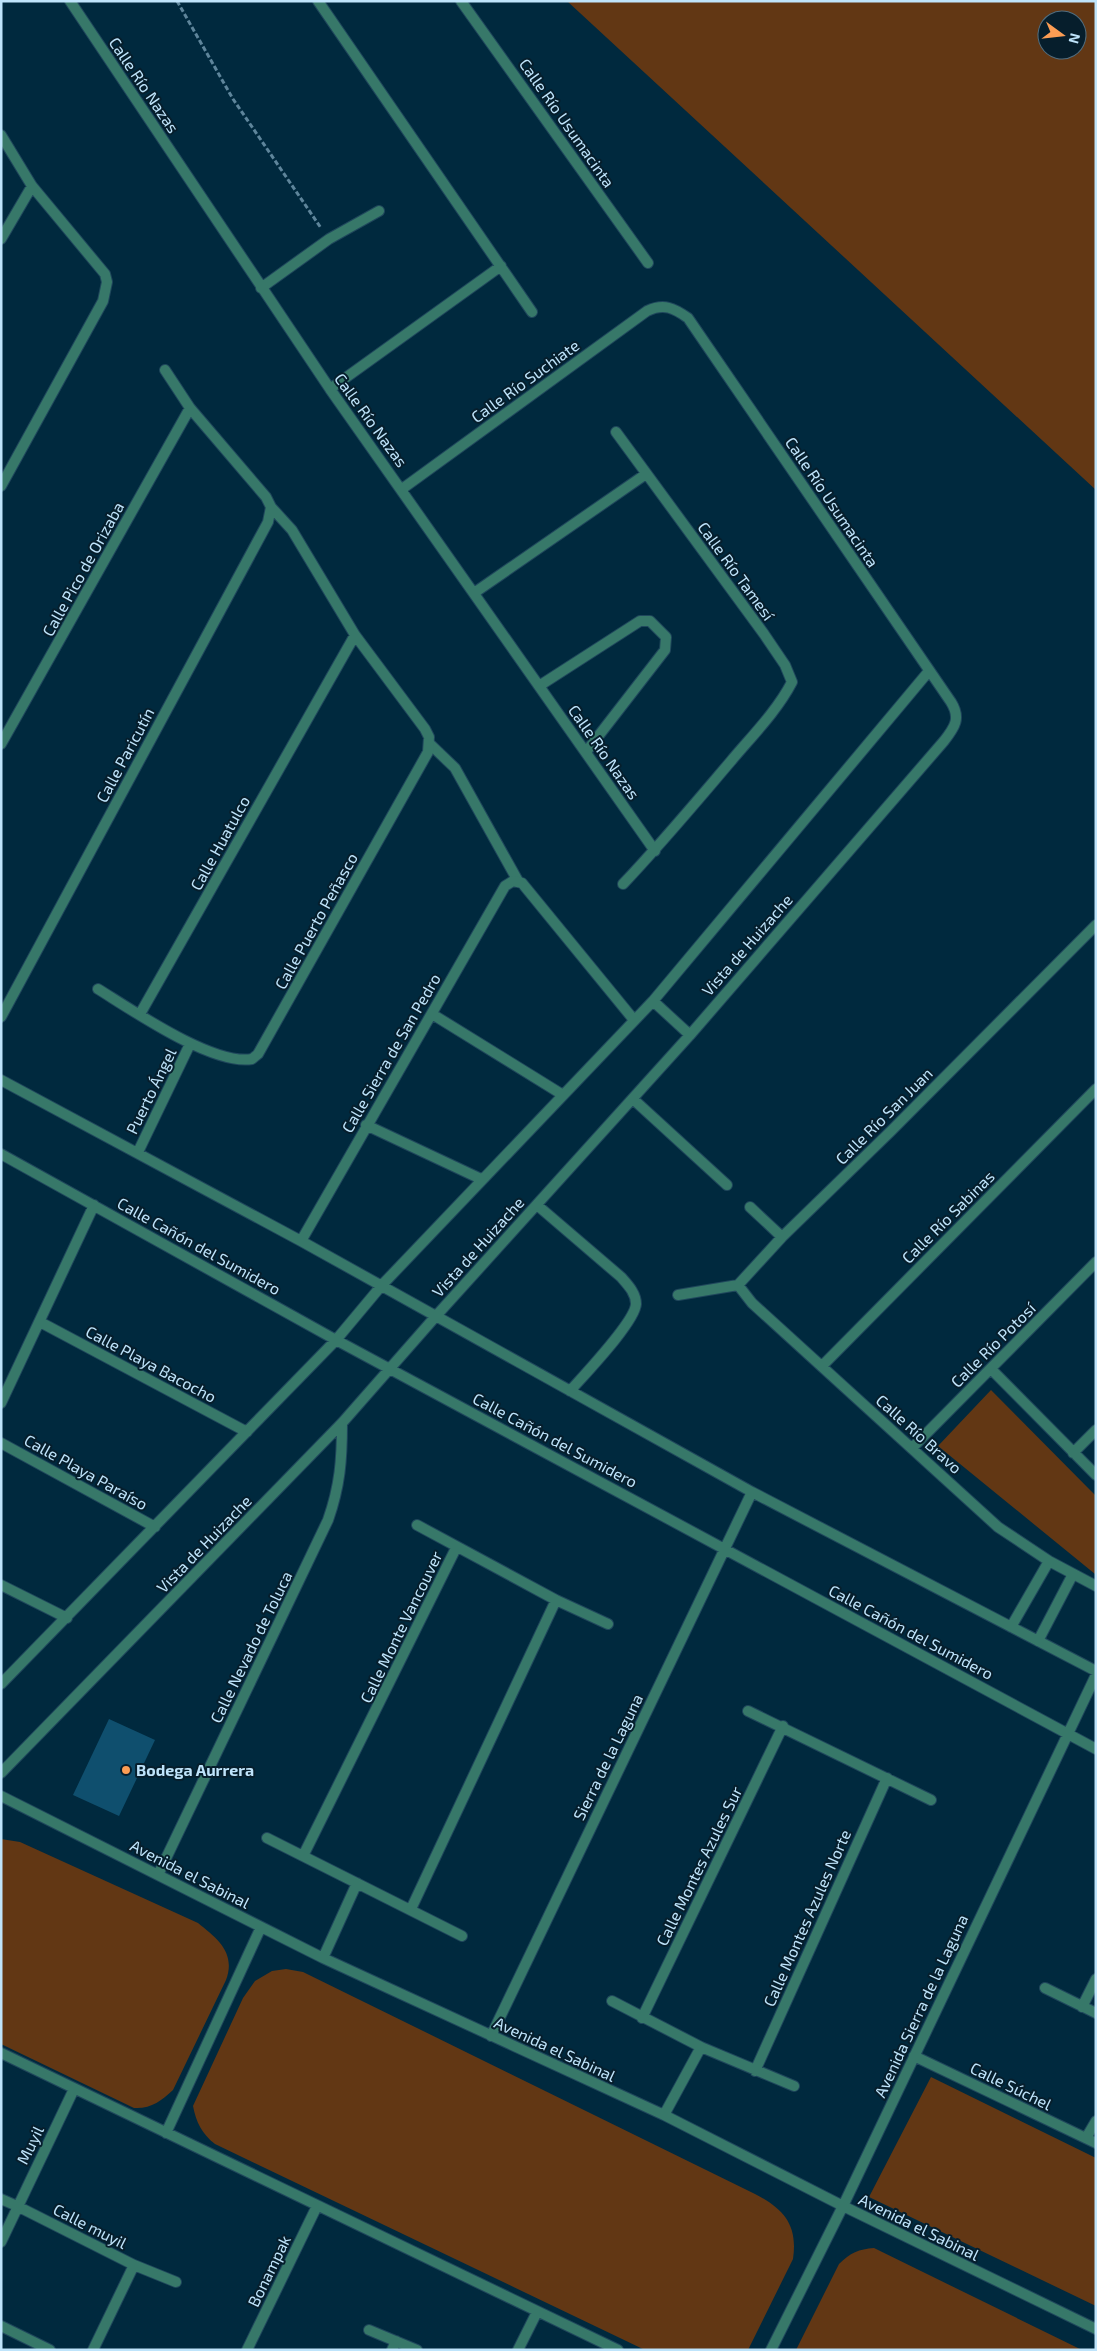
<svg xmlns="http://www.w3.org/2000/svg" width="1097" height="2351" viewBox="0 0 1097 2351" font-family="'Exo 2',sans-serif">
	<rect width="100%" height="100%" fill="#00293e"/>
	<path fill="#623714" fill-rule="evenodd" d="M567,1H1096V490ZM1047,20H1077V50H1047Z
		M991,1390L1096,1496L1095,1574L938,1446Z
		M1,1839L20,1842L198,1923C218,1939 236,1953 226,1980L173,2090C161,2101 151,2109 134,2108L1,2044Z
		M286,1969L303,1972L755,2194C784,2209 798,2225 793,2259L748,2350H645L215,2144C202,2134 196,2122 193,2106L243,1998L255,1981L272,1971Z
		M931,2077L1096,2158V2306L869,2197Z
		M874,2248L1082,2350H796L839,2264C850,2253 859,2249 874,2248Z"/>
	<path fill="#0f4f6e" d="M109,1719L155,1740L119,1816L73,1795Z"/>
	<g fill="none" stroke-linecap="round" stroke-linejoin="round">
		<defs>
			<path id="service" d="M430,744L455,768L518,881"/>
			<path id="minor" d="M70,1L330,389L655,851
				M318,1L532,312
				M461,1L648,263
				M1,135L32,186L105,274L107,282L103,301L1,486
				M1,239L32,186
				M261,288L329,239L379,211
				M330,389L501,266
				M616,432L764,634L785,665L792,682C777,711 752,736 731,761C696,802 661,844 623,884
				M474,593L646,474
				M539,686L640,621H650L666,637L665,650L586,752
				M1,744L190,408
				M98,989C132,1010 213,1066 252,1059L258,1054L428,752L429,737L425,729L355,635L292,530L271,507L266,497L190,408L165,370
				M653,1001L690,1035
				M140,1014L355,635
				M432,1014L563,1095
				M1,1017L268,522L271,507
				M1,1080L301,1241L752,1492L1096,1671
				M633,1099L727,1185
				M366,1125L481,1179
				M138,1152L190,1044
				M1,1154L336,1340L1096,1749
				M537,1205L621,1277C628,1285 636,1293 636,1304C635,1322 584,1375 570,1391
				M750,1207L782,1237
				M301,1241L505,886L513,881L522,883L634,1020
				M738,1285L752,1303L998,1527L1049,1561L1096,1586
				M678,1295L738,1285L782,1237L891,1131L1096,925
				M40,1322L247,1432
				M822,1366L1096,1089
				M991,1369L1096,1475
				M1,1403L94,1205
				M1,1443L155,1527
				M912,1448L1096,1262
				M1073,1453L1096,1430
				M417,1525L556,1600L608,1624
				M1,1585L67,1618
				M1011,1627L1049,1561
				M1038,1641L1073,1574
				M1,1684L336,1340L382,1285L653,1001L929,671
				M748,1711L931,1800
				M1,1773L342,1423L436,1316L690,1035L944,741C955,727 961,718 951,702L688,318C674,308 664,303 647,311L402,489
				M1,1796L323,1958L664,2115L843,2206L1096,2329
				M267,1838L462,1936
				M303,1856L456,1548
				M158,1875L328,1520C340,1486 342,1460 342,1423
				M411,1909L556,1600
				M323,1958L357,1883
				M1045,1988L1096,2013
				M612,2001L701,2047L794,2086
				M1082,2007L1096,1979
				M642,2018L783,1726
				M491,2036L752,1492
				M1,2053L618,2350
				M914,2056L1096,2143
				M755,2071L887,1778
				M664,2115L701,2047
				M166,2133L261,1927
				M1086,2138L1096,2121
				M1,2199L17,2206L134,2265L176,2282
				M1,2242L74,2089
				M1,2326L50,2350
				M369,2330L417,2350
				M93,2350L134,2265
				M247,2350L317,2206
				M392,2350L396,2341
				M518,2350L537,2312
				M771,2350L843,2206L1096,1675"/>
		</defs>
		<use href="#service" stroke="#1f475c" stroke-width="12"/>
		<use href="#minor" stroke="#1f475c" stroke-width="12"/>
		<path stroke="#5e859b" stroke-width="3" stroke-dasharray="5 2.5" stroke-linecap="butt" d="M177,1L233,99L321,228"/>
		<use href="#service" stroke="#377869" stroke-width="10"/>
		<use href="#minor" stroke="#377869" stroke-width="10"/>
	</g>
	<circle fill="#fc9d54" stroke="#061e2c" stroke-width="2" cx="126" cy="1770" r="5"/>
	<g text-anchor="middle" stroke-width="4" stroke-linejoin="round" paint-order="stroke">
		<g font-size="16" fill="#bfe4fb" stroke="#061e2c">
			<text transform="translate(144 85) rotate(56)" y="6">Calle Río Nazas</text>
			<text transform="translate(567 123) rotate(55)" y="6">Calle Río Usumacinta</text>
			<text transform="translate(525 381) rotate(-36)" y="6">Calle Río Suchiate</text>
			<text transform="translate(371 420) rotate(54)" y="6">Calle Río Nazas</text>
			<text transform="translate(832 502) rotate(56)" y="6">Calle Río Usumacinta</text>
			<text transform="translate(83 569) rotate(-61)" y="6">Calle Pico de Orizaba</text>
			<text transform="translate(736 571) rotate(54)" y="6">Calle Río Tamesí</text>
			<text transform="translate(604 752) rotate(55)" y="6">Calle Río Nazas</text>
			<text transform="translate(125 755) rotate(-62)" y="6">Calle Paricutín</text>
			<text transform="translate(220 843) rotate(-61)" y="6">Calle Huatulco</text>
			<text transform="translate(316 921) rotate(-61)" y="6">Calle Puerto Peñasco</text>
			<text transform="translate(747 945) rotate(-49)" y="6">Vista de Huizache</text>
			<text transform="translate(391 1053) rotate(-60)" y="6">Calle Sierra de San Pedro</text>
			<text transform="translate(151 1091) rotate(-64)" y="6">Puerto Ángel</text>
			<text transform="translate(884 1116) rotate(-45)" y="6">Calle Río San Juan</text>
			<text transform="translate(948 1217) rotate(-45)" y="6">Calle Río Sabinas</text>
			<text transform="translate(199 1246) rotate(29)" y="6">Calle Cañón del Sumidero</text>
			<text transform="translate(478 1247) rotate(-48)" y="6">Vista de Huizache</text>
			<text transform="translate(993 1345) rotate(-45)" y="6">Calle Río Potosí</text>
			<text transform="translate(151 1364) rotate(28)" y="6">Calle Playa Bacocho</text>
			<text transform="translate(919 1434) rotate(42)" y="6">Calle Río Bravo</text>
			<text transform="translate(555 1440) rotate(28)" y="6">Calle Cañón del Sumidero</text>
			<text transform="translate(86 1472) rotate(29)" y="6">Calle Playa Paraíso</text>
			<text transform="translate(204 1544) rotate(-46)" y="6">Vista de Huizache</text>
			<text transform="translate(401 1627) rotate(-64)" y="6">Calle Monte Vancouver</text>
			<text transform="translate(911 1632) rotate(28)" y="6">Calle Cañón del Sumidero</text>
			<text transform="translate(251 1647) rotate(-64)" y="6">Calle Nevado de Toluca</text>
			<text transform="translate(608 1757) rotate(-64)" y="6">Sierra de la Laguna</text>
			<text transform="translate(699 1866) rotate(-64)" y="6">Calle Montes Azules Sur</text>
			<text transform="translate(190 1874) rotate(27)" y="6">Avenida el Sabinal</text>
			<text transform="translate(807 1918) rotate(-66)" y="6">Calle Montes Azules Norte</text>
			<text transform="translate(921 2006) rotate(-65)" y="6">Avenida Sierra de la Laguna</text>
			<text transform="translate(555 2049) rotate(25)" y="6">Avenida el Sabinal</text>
			<text transform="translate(1011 2086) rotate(26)" y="6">Calle Súchel</text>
			<text transform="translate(30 2145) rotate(-64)" y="6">Muyil</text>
			<text transform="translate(90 2226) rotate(27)" y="6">Calle muyil</text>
			<text transform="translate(919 2227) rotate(26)" y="6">Avenida el Sabinal</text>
			<text transform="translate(269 2271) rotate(-64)" y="6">Bonampak</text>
		</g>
		<g font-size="16" font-weight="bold" fill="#bfe4fb" stroke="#061e2c" text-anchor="start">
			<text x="136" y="1776">Bodega Aurrera</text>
		</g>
	</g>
	<rect width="1097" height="2351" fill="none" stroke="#bfe4fb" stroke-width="5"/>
	<g transform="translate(1062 35) rotate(105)"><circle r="24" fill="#061e2c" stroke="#506d7f"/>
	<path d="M0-4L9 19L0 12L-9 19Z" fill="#fc9d54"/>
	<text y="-8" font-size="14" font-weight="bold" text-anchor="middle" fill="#bfe4fb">N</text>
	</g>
</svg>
